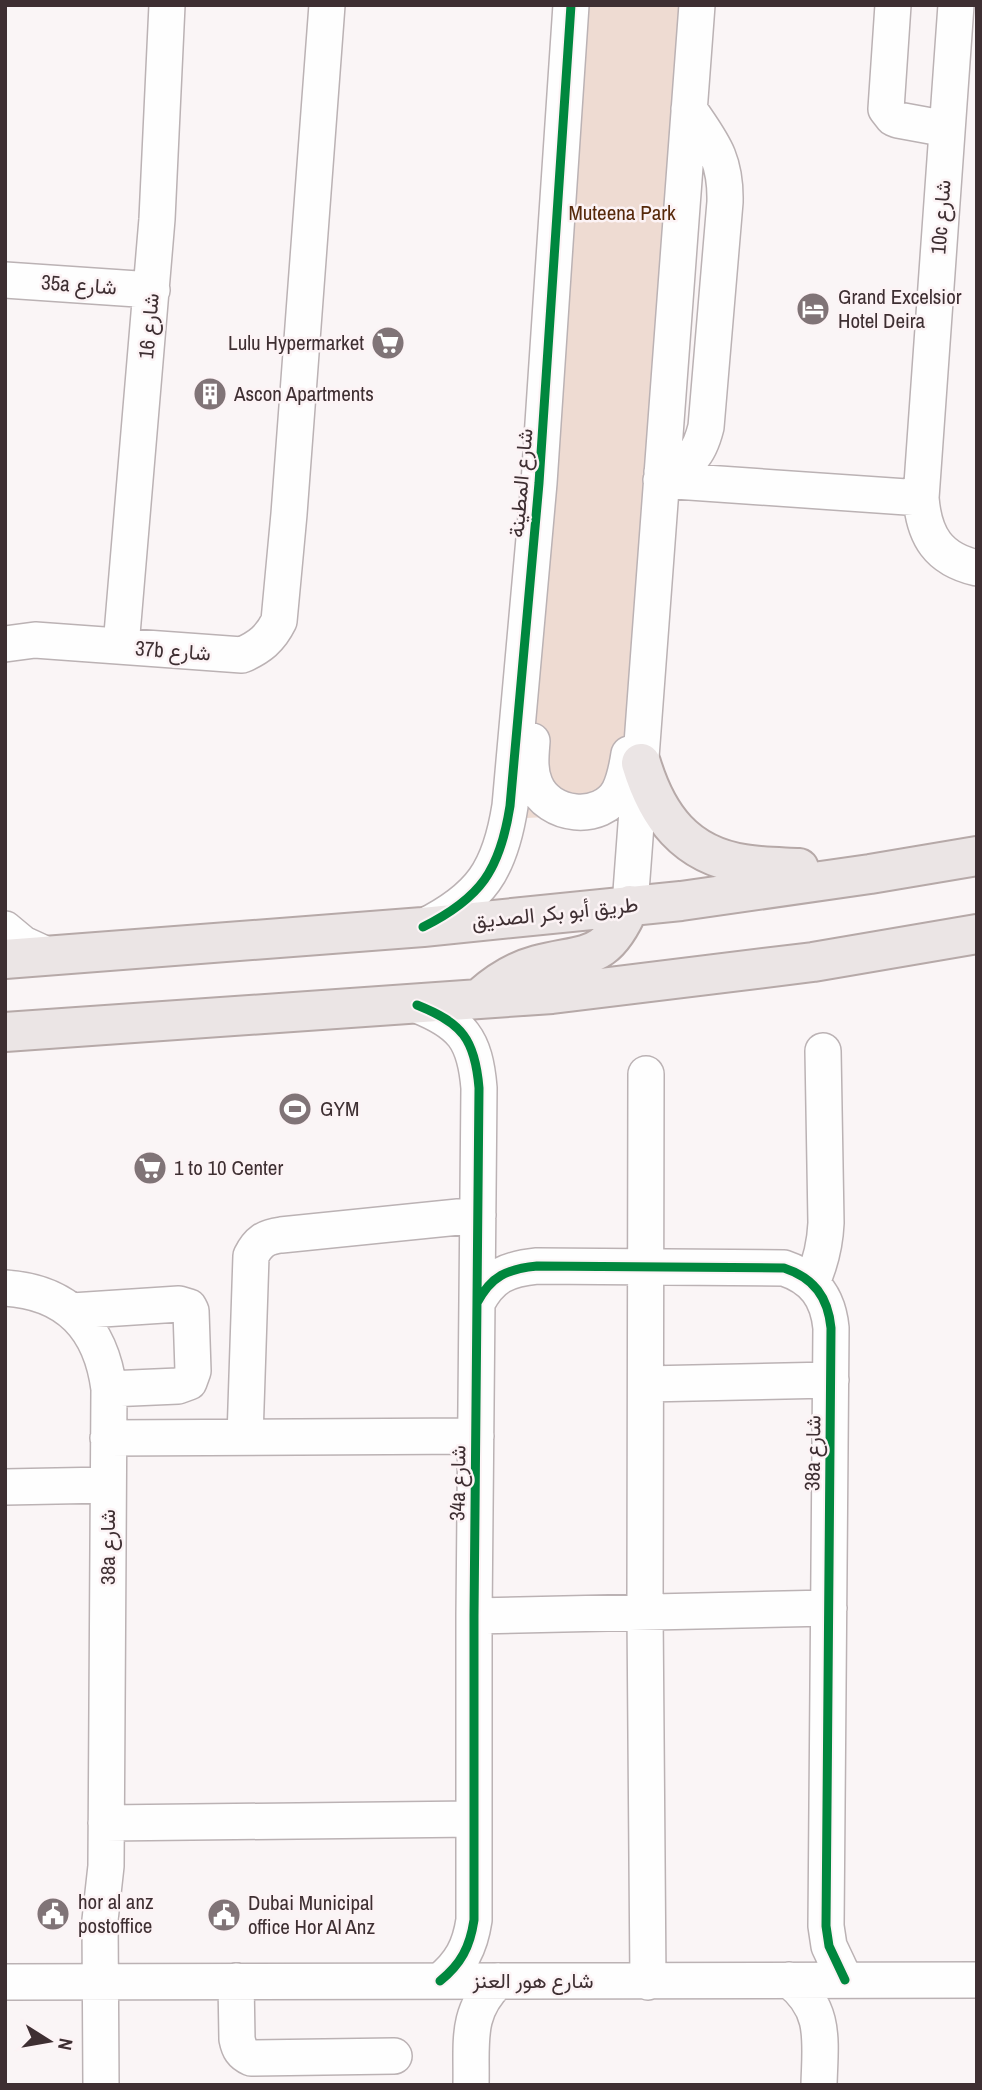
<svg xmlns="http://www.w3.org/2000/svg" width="982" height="2090" viewBox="0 0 982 2090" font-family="'Archivo Narrow',Vazirmatn,sans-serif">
	<rect width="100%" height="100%" fill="#faf5f6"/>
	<path fill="#eedbd2" d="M585,5H690L631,813L526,818Z"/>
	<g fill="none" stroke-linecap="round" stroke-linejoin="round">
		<defs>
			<path id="minor" d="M893,5L886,109L893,118L898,120L947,129
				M956,5L921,498C924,536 938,559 977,568
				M5,280L152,290
				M662,472C690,465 699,455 706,427L725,202C726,158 712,143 689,109
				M661,480L921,498
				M5,644L35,640L242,655C260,647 270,639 279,621L289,514L327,5
				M121,646L157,219L167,5
				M532,741C531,755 529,770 535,784C548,817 601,823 619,791C625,779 627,767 629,754
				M630,905L697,5
				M423,927C481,898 500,870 510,806L539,483L571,5
				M5,929L23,944L47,955
				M417,1005C462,1023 475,1039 479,1088L474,1616V1920C470,1947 461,1964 440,1981
				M646,1074L645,1612L648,1982
				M812,1282C821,1262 825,1245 826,1223L823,1051
				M5,1288C68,1292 101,1328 109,1389L106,1866L100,1920L101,2085
				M477,1303C491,1276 507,1269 537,1266L784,1268C814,1278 828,1297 831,1328L826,1926L829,1946L845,1980
				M72,1311L179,1304L189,1307L191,1311L193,1371L189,1382L178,1386L109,1389
				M646,1384L831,1380
				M245,1437L251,1256C258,1242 265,1237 281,1235L478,1215
				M108,1438L476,1436
				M5,1487L108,1485
				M474,1616L829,1608
				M106,1823L474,1819
				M789,1980C827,2009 820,2042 819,2085
				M236,1981L237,2039C239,2049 242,2054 251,2058L394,2056
				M5,1982L977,1980
				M471,2085C472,2043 465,2012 498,1981"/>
			<path id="major" d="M641,763C657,816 685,855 744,864C762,867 781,867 799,868
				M5,959L423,927L681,901L870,874L977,856
				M481,997C498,982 515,971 537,965C588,952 606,962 630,905
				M5,1032L552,994L813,962L977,934"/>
		</defs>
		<use href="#minor" stroke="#bbb2b4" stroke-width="38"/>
		<use href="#major" stroke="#b6a9a8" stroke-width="42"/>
		<use href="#minor" stroke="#fefefe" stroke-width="35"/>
		<use href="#major" stroke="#ebe5e5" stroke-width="38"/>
		<defs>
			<path id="cycleway" d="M423,927C481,898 500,870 510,806L539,483L571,5
				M417,1005C462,1023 475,1039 479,1088L474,1616V1920C470,1947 461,1964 440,1981
				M477,1303C491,1276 507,1269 537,1266L784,1268C814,1278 828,1297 831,1328L826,1926L829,1946L845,1980"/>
		</defs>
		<use href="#cycleway" stroke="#fcf3f5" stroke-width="13"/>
		<use href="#cycleway" stroke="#00873e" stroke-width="9"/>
	</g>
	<defs>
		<symbol id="hotel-disc" viewBox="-11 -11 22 22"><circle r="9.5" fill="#807477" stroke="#fcf3f5"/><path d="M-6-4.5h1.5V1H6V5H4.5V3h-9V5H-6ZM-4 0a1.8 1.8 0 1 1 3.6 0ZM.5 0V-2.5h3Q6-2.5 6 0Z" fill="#fff"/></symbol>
		<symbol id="supermarket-disc" viewBox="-11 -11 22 22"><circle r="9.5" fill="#807477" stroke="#fcf3f5"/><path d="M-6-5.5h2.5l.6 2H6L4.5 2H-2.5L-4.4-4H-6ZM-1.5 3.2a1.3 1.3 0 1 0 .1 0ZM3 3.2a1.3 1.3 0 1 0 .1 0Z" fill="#fff"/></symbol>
		<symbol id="building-disc" viewBox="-11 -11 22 22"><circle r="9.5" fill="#807477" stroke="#fcf3f5"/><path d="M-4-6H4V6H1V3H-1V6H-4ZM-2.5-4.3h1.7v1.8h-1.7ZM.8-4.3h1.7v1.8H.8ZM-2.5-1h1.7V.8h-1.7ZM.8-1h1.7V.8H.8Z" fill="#fff"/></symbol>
		<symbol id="stadium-disc" viewBox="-11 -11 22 22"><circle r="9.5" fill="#807477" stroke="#fcf3f5"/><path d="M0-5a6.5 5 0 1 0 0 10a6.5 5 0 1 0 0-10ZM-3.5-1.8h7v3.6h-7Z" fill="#fff"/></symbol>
		<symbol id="civic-disc" viewBox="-11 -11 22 22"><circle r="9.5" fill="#807477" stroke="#fcf3f5"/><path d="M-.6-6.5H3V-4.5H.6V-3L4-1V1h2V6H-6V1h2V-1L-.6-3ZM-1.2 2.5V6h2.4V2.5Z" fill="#fff"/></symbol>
	</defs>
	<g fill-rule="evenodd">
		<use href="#hotel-disc" x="794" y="290" width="38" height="38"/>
		<use href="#supermarket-disc" x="369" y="324" width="38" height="38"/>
		<use href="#building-disc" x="191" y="375" width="38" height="38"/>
		<use href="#stadium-disc" x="276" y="1090" width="38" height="38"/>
		<use href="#supermarket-disc" x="131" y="1149" width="38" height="38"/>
		<use href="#civic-disc" x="34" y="1895" width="38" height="38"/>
		<use href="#civic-disc" x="205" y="1896" width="38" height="38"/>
	</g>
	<g text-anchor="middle" stroke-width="5" stroke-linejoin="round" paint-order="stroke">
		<g font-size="21" fill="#56290a" stroke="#fcf3f5">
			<text x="622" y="220">Muteena Park</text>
		</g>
		<g font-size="21" fill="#3e2f32" stroke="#fcf3f5">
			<text transform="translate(941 217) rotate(-86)" y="7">10c شارع</text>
			<text transform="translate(79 285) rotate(4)" y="7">35a شارع</text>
			<text transform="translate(149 326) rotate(-85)" y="7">شارع 16</text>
			<text transform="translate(521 483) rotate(-85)" y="7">شارع المطينة</text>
			<text transform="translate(173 651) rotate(4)" y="7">37b شارع</text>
			<text transform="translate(555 913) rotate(-6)" y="7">طريق أبو بكر الصديق</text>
			<text transform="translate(813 1453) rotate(-89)" y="7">38a شارع</text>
			<text transform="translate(458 1483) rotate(-89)" y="7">34a شارع</text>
			<text transform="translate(108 1547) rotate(-90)" y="7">38a شارع</text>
			<text x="533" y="1988">شارع هور العنز</text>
		</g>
		<g font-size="21" fill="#3e2f32" stroke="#fcf3f5" text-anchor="start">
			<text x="838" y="304">Grand Excelsior<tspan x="838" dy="24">Hotel Deira</tspan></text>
			<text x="364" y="350" text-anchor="end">Lulu Hypermarket</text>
			<text x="234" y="401">Ascon Apartments</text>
			<text x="320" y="1116">GYM</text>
			<text x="174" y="1175">1 to 10 Center</text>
			<text x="78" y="1909">hor al anz<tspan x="78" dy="24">postoffice</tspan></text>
			<text x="248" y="1910">Dubai Municipal<tspan x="248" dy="24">office Hor Al Anz</tspan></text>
		</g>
	</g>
	<rect width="982" height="2090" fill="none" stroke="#3e2f32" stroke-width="14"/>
	<g transform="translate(49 2041) rotate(101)" stroke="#fcf3f5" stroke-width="5" paint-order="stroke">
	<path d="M0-5L12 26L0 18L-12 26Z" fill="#3e2f32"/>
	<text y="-10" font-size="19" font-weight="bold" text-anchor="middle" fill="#3e2f32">N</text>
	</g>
</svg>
